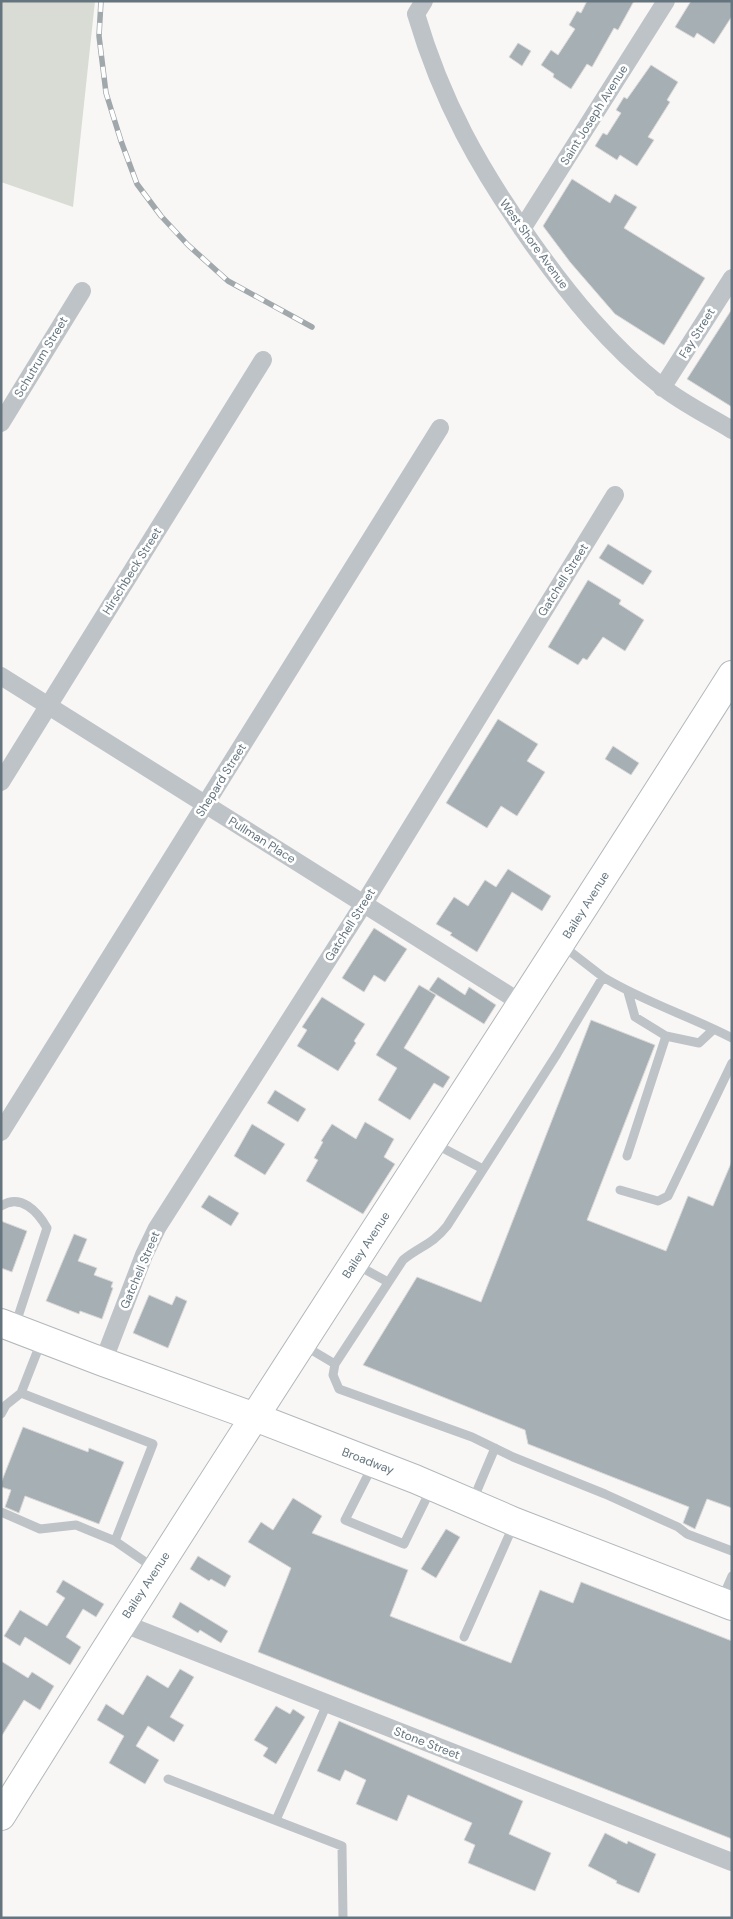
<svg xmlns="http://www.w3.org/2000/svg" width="733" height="1919" viewBox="0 0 733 1919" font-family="'DM Sans',sans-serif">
	<rect width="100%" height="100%" fill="#f8f7f5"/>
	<path fill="#d8dcd4" d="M1,1H95L73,207L1,182Z"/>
	<path fill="#a6afb4" stroke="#d9d9d7" d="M587,1H634L618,30L614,28L592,67L587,64L571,89L553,77L554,74L541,65L551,50L558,55L575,29L569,25L577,11L581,13Z
		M691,1H732V16L714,44L697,33L694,38L675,27Z
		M518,43L531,51L522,66L509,57Z
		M651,65L678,82L667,100L670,102L648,137L654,140L637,166L620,155L617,160L595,146L603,133L607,135L621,113L616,110L624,97L627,99Z
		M572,179L610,203L615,194L637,207L624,228L705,278L664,345L615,314L570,262L543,226Z
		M732,309V407L687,379Z
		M608,544L652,571L643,585L599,558Z
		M588,580L621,600L619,604L644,620L625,651L603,637L587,660L583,658L578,665L548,647Z
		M498,719L538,744L527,761L545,772L517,816L501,806L487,828L446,803Z
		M613,746L639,763L631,775L605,759Z
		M508,869L551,896L542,911L512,892L477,952L450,935L452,933L436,924L454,897L468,906L485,880L496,887Z
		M374,928L407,949L385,982L374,975L364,992L342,978Z
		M438,977L465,995L469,987L496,1005L484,1024L429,990Z
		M419,985L436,995L404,1048L450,1077L443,1088L434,1083L410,1120L378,1100L397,1068L376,1055Z
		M322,997L365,1024L354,1041L356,1043L338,1071L297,1046L307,1030L302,1027Z
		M591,1020L655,1045L587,1220L666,1251L688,1196L713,1206L732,1161V1508L707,1499L695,1529L683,1523L689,1507L528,1444L525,1430L363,1365L417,1277L481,1302Z
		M275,1090L306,1109L298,1122L267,1103Z
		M365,1122L394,1139L384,1157L395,1164L363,1214L306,1181L318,1160L314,1158L323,1142L321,1141L332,1124L356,1139Z
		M252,1124L285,1144L265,1175L234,1156Z
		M209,1195L239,1213L231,1226L201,1207Z
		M1,1221L27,1231L12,1272L1,1268Z
		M74,1234L87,1239L78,1261L97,1268L94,1275L113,1282L111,1287L113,1288L102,1319L80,1311L79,1314L46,1301Z
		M149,1295L172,1305L176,1296L187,1301L168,1348L133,1333Z
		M23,1427L88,1452L89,1448L124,1462L99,1524L25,1496L19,1513L5,1507L11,1490L1,1487V1483Z
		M293,1498L322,1516L312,1533L408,1570L390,1616L511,1663L540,1590L573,1603L581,1582L732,1641V1839L258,1652L291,1568L248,1542L261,1522L273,1530Z
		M446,1529L460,1537L436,1578L421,1569Z
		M198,1556L231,1576L225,1587L211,1579L209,1581L190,1569Z
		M63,1580L104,1604L96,1617L83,1609L66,1637L81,1647L70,1665L25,1637L20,1646L4,1636L20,1610L47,1626L65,1598L56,1592Z
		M180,1602L228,1631L221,1643L200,1630L198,1633L172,1617Z
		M1,1661L28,1678L32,1672L54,1686L40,1710L24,1700L1,1737Z
		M180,1669L194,1677L170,1717L184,1725L174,1742L148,1726L136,1746L159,1760L145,1784L109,1763L124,1736L97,1720L106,1704L123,1715L147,1675L168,1688Z
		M276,1706L290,1714L293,1709L305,1717L276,1764L263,1756L268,1748L254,1740Z
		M339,1721L523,1801L509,1834L551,1853L535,1891L468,1863L475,1845L464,1840L472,1823L408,1795L397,1821L356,1804L366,1780L345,1770L340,1781L317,1771Z
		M605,1833L627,1844L628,1841L656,1854L639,1893L616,1883L617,1881L588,1866Z"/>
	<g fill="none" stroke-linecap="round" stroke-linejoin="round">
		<defs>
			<path id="primary" d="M1,1323L103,1362L255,1417L415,1479L515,1522L732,1606
				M1,1816C240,1433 490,1057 732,675"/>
		</defs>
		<use href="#primary" stroke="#b2b8bb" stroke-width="30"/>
		<path stroke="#bec3c7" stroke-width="9" d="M563,946L603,977L557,1054L447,1226C432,1245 420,1246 403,1260L335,1364L333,1375L339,1389L472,1437L513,1457L605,1494L678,1527L687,1534L732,1551
			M603,977C644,1002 690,1016 732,1038
			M628,992L635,1017L666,1036
			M435,1144L483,1169
			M627,1156L666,1036L699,1043L714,1029
			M620,1190L658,1201L668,1196L732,1063
			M1,1206C21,1193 38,1212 47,1228L15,1326
			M355,1264L388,1282
			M303,1345L335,1364
			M21,1393L153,1444L115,1541
			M1,1414L6,1405L21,1393L41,1342
			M373,1465L345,1520L404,1544L431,1489
			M473,1500L495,1448
			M1,1512L40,1529L76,1525L115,1541L154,1568
			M722,1599L732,1576
			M464,1637L514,1524
			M168,1779L342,1846L343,1918
			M276,1820L327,1704"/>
		<path stroke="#bec3c7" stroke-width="18" d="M424,1L416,14C442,102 479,168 532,243C569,295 610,346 661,386C682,403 709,416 732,430
			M522,229L666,1
			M662,388L732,278
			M1,423L82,291
			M1,676L523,1004
			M1,782L263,360
			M1,1132L440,428
			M103,1362L144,1255L157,1228L363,905L615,495
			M122,1623L732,1862"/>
		<use href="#primary" stroke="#fff" stroke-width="28"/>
		<defs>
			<path id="rail" d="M101,1L99,36L106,93L121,141L137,184L161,216L188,245L228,281L312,327"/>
		</defs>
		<use href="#rail" stroke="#a0a8ac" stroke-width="5.5"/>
		<use href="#rail" stroke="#fff" stroke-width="4" stroke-dasharray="11" stroke-linecap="butt"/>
	</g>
	<g text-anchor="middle" stroke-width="5" stroke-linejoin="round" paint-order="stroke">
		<g font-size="12" fill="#64757f" stroke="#fff">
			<text transform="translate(594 115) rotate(-58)" y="4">Saint Joseph Avenue</text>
			<text transform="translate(534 244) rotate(54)" y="4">West Shore Avenue</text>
			<text transform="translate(697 333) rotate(-58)" y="4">Fay Street</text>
			<text transform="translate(41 357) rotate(-59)" y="4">Schutrum Street</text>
			<text transform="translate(132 571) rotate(-58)" y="4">Hirschbeck Street</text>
			<text transform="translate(563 580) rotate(-58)" y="4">Gatchell Street</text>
			<text transform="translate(221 780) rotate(-58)" y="4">Shepard Street</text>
			<text transform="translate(262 840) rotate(32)" y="4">Pullman Place</text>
			<text transform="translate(586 905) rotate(-58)" y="4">Bailey Avenue</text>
			<text transform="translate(350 925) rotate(-58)" y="4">Gatchell Street</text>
			<text transform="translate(366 1245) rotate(-57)" y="4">Bailey Avenue</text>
			<text transform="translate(140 1270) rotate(-67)" y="4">Gatchell Street</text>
			<text transform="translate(368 1461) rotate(21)" y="4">Broadway</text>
			<text transform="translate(146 1585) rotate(-57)" y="4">Bailey Avenue</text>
			<text transform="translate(427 1743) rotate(21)" y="4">Stone Street</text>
		</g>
	</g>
	<rect width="733" height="1919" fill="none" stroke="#64757f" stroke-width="5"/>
</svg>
